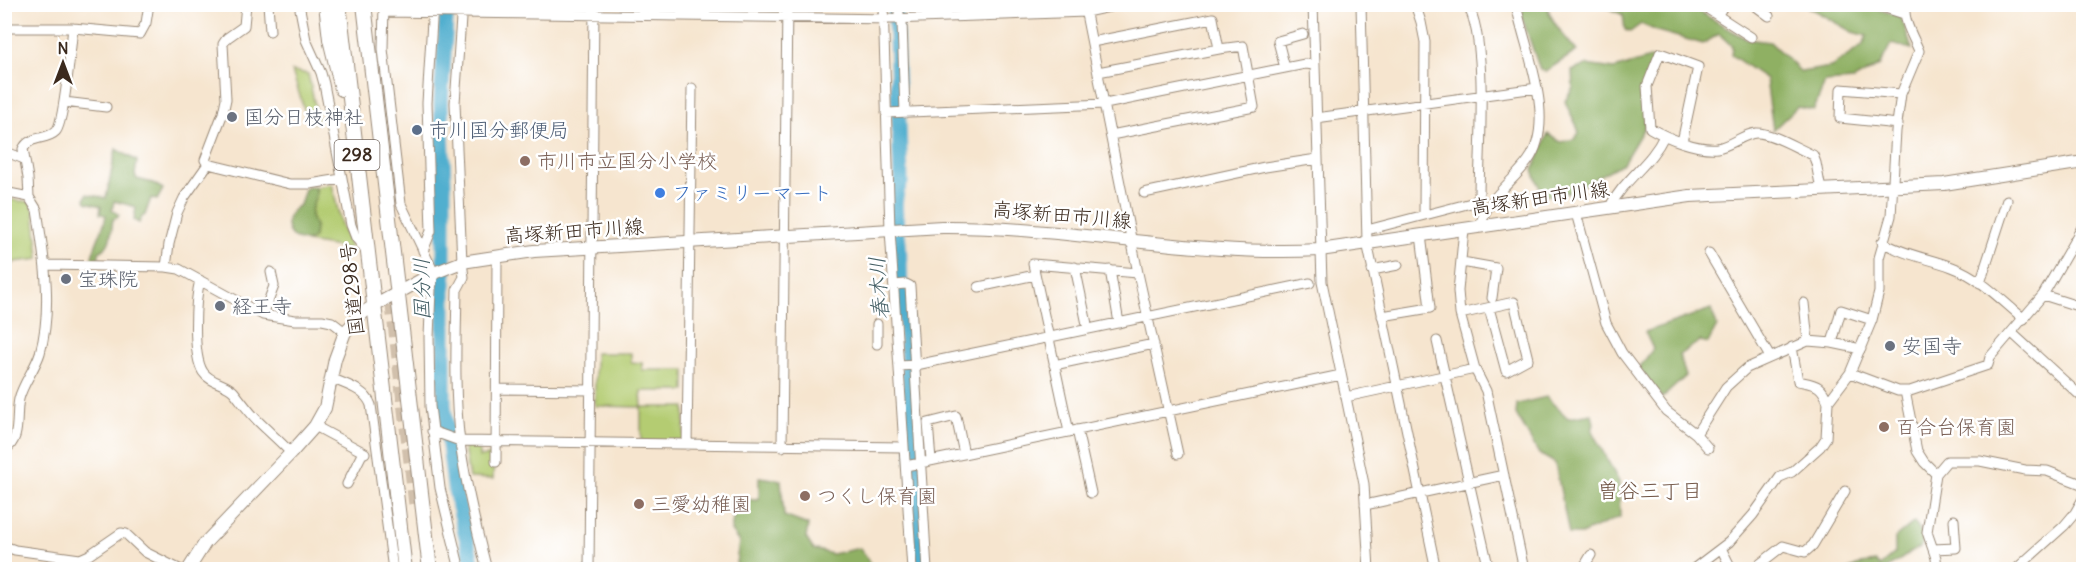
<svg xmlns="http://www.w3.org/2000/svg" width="2088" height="574" viewBox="0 0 2088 574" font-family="Delius,'Klee One',sans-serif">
	<rect width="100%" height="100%" fill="#fff"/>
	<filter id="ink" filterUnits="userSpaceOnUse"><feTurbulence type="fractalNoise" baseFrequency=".0167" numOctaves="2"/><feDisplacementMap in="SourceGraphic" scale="12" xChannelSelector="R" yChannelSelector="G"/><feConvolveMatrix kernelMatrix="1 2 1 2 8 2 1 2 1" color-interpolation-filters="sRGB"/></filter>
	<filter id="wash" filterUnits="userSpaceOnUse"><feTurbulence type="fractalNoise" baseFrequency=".008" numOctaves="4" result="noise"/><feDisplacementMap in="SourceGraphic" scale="24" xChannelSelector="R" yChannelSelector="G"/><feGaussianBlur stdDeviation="1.35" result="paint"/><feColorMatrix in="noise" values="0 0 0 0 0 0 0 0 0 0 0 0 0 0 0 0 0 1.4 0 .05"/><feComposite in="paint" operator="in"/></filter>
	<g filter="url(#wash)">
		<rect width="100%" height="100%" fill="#f6e5cf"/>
		<path fill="#b4cc72" stroke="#787b48" stroke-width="1.5" d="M292,71L308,74L318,119L313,123L304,109Z
			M332,184L341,224L351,249L307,242L314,236L315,226L311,217V210L316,196V187Z
			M4,199L30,202L34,210L39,259L14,262L9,270L8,278H4Z
			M595,353H631V362L642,363V370H685V391H641L642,407H685L684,441L641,442V407L595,406Z
			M467,443L479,444V457L494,455L493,479L469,478L464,447Z"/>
		<path fill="#8fb064" stroke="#656d41" stroke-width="1.5" d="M1521,5H1547C1550,21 1566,39 1577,51L1546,71L1540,70L1523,20Z
			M1603,5H1688L1746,39L1770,42L1801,72L1831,67L1862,46L1867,36L1852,32L1805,5H1862L1901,16L1912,49L1891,44L1880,65L1854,80L1825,82L1814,110L1797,107L1773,130L1766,79L1731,55L1732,46L1719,34L1703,44L1657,31L1641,24L1630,32L1625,30L1623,15Z
			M1650,58L1653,60L1644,88L1645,126L1623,163L1570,192L1543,196L1533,170L1548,134L1561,142L1574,139L1579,133C1576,121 1569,113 1565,101L1573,88L1572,71L1586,65L1614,69Z
			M116,149L137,161L135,175L137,179L153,183L163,189L157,200L151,198L145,215L142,217L139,223L134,220L136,207L114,201L112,210L119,215L117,218L113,219C111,232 112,247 99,252L98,264L91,263C93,245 103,233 106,215L100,214L101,206L86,202L85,199L87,194L106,198Z
			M308,187H316V195L311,210V217L315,226L314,237L307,242C301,240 296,240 292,236C282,226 289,210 300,205L305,189Z
			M1711,309L1717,326L1708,343L1700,341L1679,355L1686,376L1662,398L1639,368L1653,349L1645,332Z
			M1546,397L1568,418L1592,414L1594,424L1592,431L1619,482L1620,517L1581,534H1569L1555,463L1539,454L1516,414L1517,404Z
			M759,477L781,480L784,516L808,525L806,538L813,549L832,554L860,548L874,569H741L736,563L739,542L731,531L736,499L759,500Z
			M1914,522L1924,537L1921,546L1886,569L1848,570L1861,564L1876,562L1880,566L1895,553V538Z"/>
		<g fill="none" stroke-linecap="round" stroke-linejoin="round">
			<path stroke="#51afcf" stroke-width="15" d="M447,4L441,103L444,182V405L454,486L474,570
				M895,4L901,182C892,198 896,216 898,233C901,254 900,276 901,297L904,301L921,570"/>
		</g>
	</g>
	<g filter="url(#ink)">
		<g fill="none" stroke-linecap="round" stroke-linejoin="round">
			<path stroke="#d1c0ac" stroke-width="14" stroke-dasharray="14 7" stroke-linecap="butt" d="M392,302L416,509"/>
			<defs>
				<path id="minor" d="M268,4L270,31
					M299,4L306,40L321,73L324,84L351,225L356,238L367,251
					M384,4L383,49L401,204L434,273L431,289L429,337L430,406L440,488L460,570
					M462,4L455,103L462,262L464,277L457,290C456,341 454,393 460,443C466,486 476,528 487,570
					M883,4L890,230L912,570
					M899,4V15L902,22L905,113
					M1084,4L1138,273L1178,454
					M1313,4L1322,282L1364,484L1369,570
					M1361,4L1367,242L1436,570
					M1415,4L1421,22L1425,42L1424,214
					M1700,4L1751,37
					M1753,4L1769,16
					M1873,4L1904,14
					M384,12L891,19L1086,12L1123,4
					M1718,14L1725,4
					M4,28H73L140,34L146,23L149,4
					M1092,42L1213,18L1219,49
					M1285,68L1278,41L1303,34
					M1098,72L1219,49L1243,46L1254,107L1111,135
					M64,102L106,107
					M886,113L1105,104L1305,64L1315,65
					M1316,118L1537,88
					M1898,124L1840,118L1841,89L1901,94
					M1682,142L1698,67L1660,53L1647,86L1650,128C1667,138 1697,150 1717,148C1731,146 1743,134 1756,133C1771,132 1798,149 1813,155L1816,163L1821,190
					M4,151L24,159
					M208,164L205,160L223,113L226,99L223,44L227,38L244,26L246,4
					M4,192L29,197L37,210C44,256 53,307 40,353C35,369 23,383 19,399C15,417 22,440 4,450
					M1144,193L1265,167L1317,159
					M29,197L28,178L23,149C30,135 46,141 56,131C64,123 71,44 73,28
					M1609,208C1624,179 1651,164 1664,136
					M1576,213L1606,323L1622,353L1666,411L1696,434L1726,387L1747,368L1808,341L1832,343L1861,349
					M1480,226C1487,198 1511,184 1528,161C1558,120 1524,48 1516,4
					M1464,229L1458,291L1460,314L1475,369L1486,391L1524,570
					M1367,230L1475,202L1479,196C1479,152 1489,39 1467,4
					M1882,242C1904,255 1928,258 1952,267C1980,277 2002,301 2024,319
					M423,251L431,231L427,103L433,4
					M1709,253L1770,357
					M1462,262L1496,268L1492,298
					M46,265L166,267L179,269L263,315L295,320H322L332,322L345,332
					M166,267L169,244L177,213L184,198L208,164L290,184H310L341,179
					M1075,267L1088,329
					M1110,270L1119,323
					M1372,270L1398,265
					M200,280C195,299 192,355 203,372C210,383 226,383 234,392C242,402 249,412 258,421C269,432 281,442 291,453
					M1980,283L2007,200
					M894,285L906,284L910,286L927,570
					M979,287L1035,275
					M2043,295L2084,308
					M1804,303L1808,341
					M1460,314L1514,302L1528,359L1506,371L1489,308
					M263,315L274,286L271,272
					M1382,316L1430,308L1421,235
					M2012,333L2084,399
					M1437,341L1489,570
					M1832,343L1841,310L1872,320
					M877,344V324
					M1792,347L1798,381C1816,385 1821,384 1828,402
					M1054,365L1154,344
					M899,366L916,365L1310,283
					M1850,373L1898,391H1910L1988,365L1990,357L2043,295L2084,224
					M331,378C346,385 365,389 371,405L393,570
					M497,389L592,390
					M1905,391L1917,451L1924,462L1936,474
					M1346,397L1475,369
					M315,426L365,453
					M1077,430L1091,493
					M432,431L460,441L904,447
					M1069,432L1033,264L1138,273
					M1696,434L1708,448
					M687,445L692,88
					M782,447L787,4
					M931,460L928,423L956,416L964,454
					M496,462L497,256
					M906,466L1341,375
					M347,484L363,452
					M1365,505L1504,475
					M4,546L15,550L80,559L89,555L121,533L126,534L145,552L181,570
					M1721,548L1732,570
					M1933,549L1956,548L1954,520
					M589,570L594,4
					M1585,570V565L1591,555
					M1692,570L1729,542L1753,515L1780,477L1792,472L1820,447L1826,438L1828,402L1850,373L1872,320L1879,292V258L1891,216L1896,131L1901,94L1919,51C1913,36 1903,22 1905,4
					M1752,570L1783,546L1805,552L1813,545L1845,491
					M1937,570L1936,558L1927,532L1936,474L1947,461H1980L2025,470L2047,471L2084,485
					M2015,570L2064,526L2075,513L2084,497"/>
				<path id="major" d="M188,570L205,543L291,453L315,426L325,408L335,359L345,332L364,312L374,306L434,273L462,262L534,251L942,227C1068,226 1194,257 1320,250L1690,196L1944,184L2084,162"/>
				<path id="highway" d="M326,4L330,39L342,89
					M339,4L405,570
					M364,4L430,570"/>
			</defs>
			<use href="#minor" stroke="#988876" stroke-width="11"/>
			<use href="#major" stroke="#988876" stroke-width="14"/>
			<use href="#highway" stroke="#988876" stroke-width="16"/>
			<use href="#minor" stroke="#fff" stroke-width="9"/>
			<use href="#major" stroke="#fff" stroke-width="12"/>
			<use href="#highway" stroke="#fff" stroke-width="14"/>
		</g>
	</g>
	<g fill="#6b7280" stroke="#fff" stroke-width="2">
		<circle cx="232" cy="117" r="6"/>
		<circle cx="66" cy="279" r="6"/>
		<circle cx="220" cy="306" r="6"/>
		<circle cx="1890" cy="346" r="6"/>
	</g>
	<circle fill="#5c6f8a" stroke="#fff" stroke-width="2" cx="417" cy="130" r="6"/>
	<g fill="#8d6e63" stroke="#fff" stroke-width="2">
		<circle cx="525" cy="161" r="6"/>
		<circle cx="1884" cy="427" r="6"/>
		<circle cx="805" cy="496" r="6"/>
		<circle cx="639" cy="504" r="6"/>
	</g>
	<circle fill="#3f7fe0" stroke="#fff" stroke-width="2" cx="660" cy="193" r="6"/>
	<g text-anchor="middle" stroke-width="5" stroke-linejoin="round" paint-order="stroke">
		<rect fill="#fff" stroke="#766a62" stroke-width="1.5" x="334.5" y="140" width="45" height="30" rx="4.5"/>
		<g font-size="18" font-weight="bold" fill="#3b2a1e">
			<text x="357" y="161">298</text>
		</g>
		<g font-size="20" fill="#5b616d" stroke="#fff" text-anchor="start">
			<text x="244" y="124">国分日枝神社</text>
			<text x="78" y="286">宝珠院</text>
			<text x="232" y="313">経王寺</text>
			<text x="1902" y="353">安国寺</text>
		</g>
		<g font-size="20" fill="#4e5e75" stroke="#fff" text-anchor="start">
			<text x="429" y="137">市川国分郵便局</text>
		</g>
		<g font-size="20" fill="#785e54" stroke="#fff" text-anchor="start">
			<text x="537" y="168">市川市立国分小学校</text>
			<text x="1896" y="434">百合台保育園</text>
			<text x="817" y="503">つくし保育園</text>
			<text x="651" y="511">三愛幼稚園</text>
		</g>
		<g font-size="20" fill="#366cbe" stroke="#fff" text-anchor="start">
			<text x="672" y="200">ファミリーマート</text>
		</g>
		<g font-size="20" fill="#3b2a1e" stroke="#fff">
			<text transform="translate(1540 198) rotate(-8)" y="7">高塚新田市川線</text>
			<text transform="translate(1062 215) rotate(5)" y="7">高塚新田市川線</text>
			<text transform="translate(574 231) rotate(-4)" y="7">高塚新田市川線</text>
			<text transform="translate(352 289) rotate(-96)" y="7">国道298号</text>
		</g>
		<g font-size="21" font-style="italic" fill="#445f65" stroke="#fff">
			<text transform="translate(879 288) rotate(-94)" y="7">春木川</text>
			<text transform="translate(422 289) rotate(-91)" y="7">国分川</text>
		</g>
		<g font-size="21" fill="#725646" stroke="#fff">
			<text x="1650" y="498">曽谷三丁目</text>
		</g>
	</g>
	<rect width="2088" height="574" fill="none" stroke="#fff" stroke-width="24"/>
	<g transform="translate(63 63)" stroke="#ffffff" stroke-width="4.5" paint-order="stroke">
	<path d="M0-4.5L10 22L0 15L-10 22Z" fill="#3b2a1e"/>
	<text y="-9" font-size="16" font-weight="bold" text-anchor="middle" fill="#3b2a1e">N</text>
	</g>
</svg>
